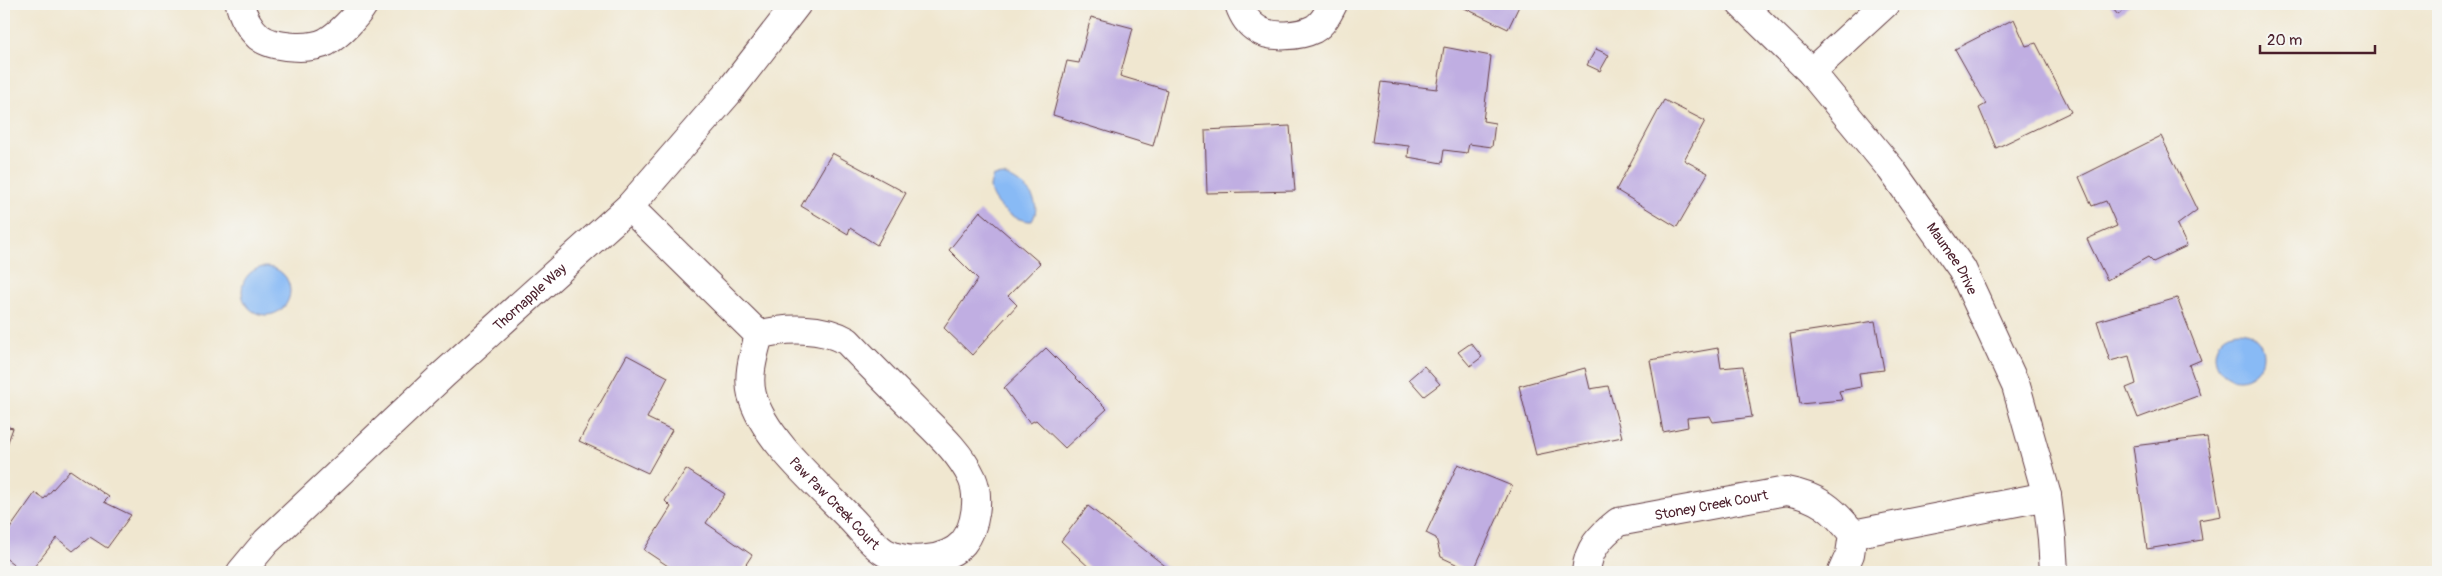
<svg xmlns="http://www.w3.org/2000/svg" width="2442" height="576" viewBox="0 0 2442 576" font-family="Pangolin,sans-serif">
	<rect width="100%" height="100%" fill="#f6f6f2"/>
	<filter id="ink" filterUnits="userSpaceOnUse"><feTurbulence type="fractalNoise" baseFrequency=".02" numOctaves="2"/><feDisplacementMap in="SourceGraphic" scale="10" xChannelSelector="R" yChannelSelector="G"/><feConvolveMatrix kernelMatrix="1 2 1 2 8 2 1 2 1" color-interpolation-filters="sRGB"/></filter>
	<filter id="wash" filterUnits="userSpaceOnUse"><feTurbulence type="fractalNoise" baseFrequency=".0096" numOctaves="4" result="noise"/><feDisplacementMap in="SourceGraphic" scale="20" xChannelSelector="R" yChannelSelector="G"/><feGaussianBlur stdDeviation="1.12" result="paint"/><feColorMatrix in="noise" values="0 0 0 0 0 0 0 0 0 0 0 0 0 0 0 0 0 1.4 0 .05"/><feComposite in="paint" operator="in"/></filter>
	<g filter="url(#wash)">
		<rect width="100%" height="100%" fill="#f0e7d0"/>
		<path fill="#88baf5" stroke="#696c90" d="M1004,175C1022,182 1045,200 1032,221C1016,222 992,206 990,188C990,184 992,180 993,176Z
			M242 291a24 24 0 1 1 48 0a24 24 0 1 1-48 0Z
			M2215 355a24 24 0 1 1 48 0a24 24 0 1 1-48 0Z"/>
		<g id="blocks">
			<path fill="#c0aee2" d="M1456,4H1520L1508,29Z
				M2109,4H2132L2118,15Z
				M1091,17L1133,28L1120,76L1167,90L1153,146L1053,115L1067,61L1079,63Z
				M2014,19L2026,46L2036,43L2071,112L1996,148L1979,108L1986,104L1955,49Z
				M1444,47L1491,56L1483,121L1495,123L1492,147L1469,144L1467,153L1444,150L1442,163L1408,157L1409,146L1372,142L1381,82L1437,89Z
				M1596,49L1609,55L1600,71L1587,65Z
				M1664,100L1705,121L1684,160L1708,173L1677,227L1616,190Z
				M1290,126L1295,191L1207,193L1205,130Z
				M2161,136L2197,210L2177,225L2187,246L2153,262L2148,257L2107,280L2087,239L2117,226L2106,201L2092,206L2079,177Z
				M832,153L906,193L877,245L850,228L848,234L801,206Z
				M980,211L1040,263L1008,296L1017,305L972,355L944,328L978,279L949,250Z
				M2177,298L2201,360L2189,365L2200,395L2138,418L2126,388L2136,384L2129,356L2110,361L2097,321Z
				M1875,321L1884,370L1859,373L1861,387L1839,391L1842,400L1800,404L1790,334Z
				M1471,343L1482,357L1470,366L1458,352Z
				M1046,348L1107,409L1065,448L1036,420L1030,423L1004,388Z
				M1718,348L1721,368L1743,366L1752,417L1713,422L1710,416L1687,418L1688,427L1663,432L1650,360Z
				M627,355L668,377L647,418L672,430L648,473L579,441Z
				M1424,366L1440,384L1424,396L1409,379Z
				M1585,368L1590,389L1608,386L1622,437L1536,455L1519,386Z
				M4,426L13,428L4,453Z
				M2207,437L2221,516L2199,520L2202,540L2147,549L2133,446Z
				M1458,464L1512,486L1473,572L1441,557L1436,538L1426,533Z
				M686,469L725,494L706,523L752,555L741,572H677L644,550L671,507L665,501Z
				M70,470L109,497L104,502L131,515L107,548L90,537L73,551L57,538L30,572H24L4,557V537L35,493L44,499Z
				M1088,506L1173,572H1094L1061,541Z"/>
		</g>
	</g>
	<g filter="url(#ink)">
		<use href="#blocks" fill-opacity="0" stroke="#633d44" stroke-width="1"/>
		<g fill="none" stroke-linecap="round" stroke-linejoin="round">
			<defs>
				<g id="street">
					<path d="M240,4C242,15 250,29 259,37C273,48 310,50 326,42C340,34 356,17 364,4"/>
					<path d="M1239,4C1242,13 1248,24 1257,29C1271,39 1300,36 1314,29C1323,24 1329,12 1333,4"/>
					<path id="s1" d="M1741,4L1811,72L1891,169L1962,269L2016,386L2047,496L2052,539L2054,572"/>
					<path d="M1811,72L1885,4"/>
					<path id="s2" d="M629,207L759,335C754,354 747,375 752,395C763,438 819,486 850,518C860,528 876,549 888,554C910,564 947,561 963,543C976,527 980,496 972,478C960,452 936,431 916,411C893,388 870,365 847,341C822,327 786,327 759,335"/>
					<path d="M1853,534L2047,496"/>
					<path id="s3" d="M241,572L266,542L443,375L629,207L728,93L797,4"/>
					<path id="s4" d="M1586,572C1588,549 1600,536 1618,522L1786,491C1819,497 1833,509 1853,534L1850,554L1842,572"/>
				</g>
			</defs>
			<use href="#street" stroke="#633d44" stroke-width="30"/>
			<use href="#street" stroke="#fff" stroke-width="28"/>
		</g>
	</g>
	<g text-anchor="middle" stroke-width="4" stroke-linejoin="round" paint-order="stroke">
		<g font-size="14" fill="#4a1f2b" stroke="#f6f6f2">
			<text dy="5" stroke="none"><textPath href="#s1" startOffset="332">Maumee Drive</textPath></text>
			<text dy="5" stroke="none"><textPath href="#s3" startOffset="399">Thornapple Way</textPath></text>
			<text dy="5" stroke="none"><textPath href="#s2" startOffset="381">Paw Paw Creek Court</textPath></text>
			<text dy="5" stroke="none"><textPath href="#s4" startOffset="156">Stoney Creek Court</textPath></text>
		</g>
	</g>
	<rect width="2442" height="576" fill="none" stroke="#f6f6f2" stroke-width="20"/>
	<path d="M2260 45v8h115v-8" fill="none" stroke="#4a1f2b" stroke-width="2.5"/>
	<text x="2267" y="45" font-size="15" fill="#4a1f2b" stroke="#f6f6f2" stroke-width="4" paint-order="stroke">20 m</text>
</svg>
